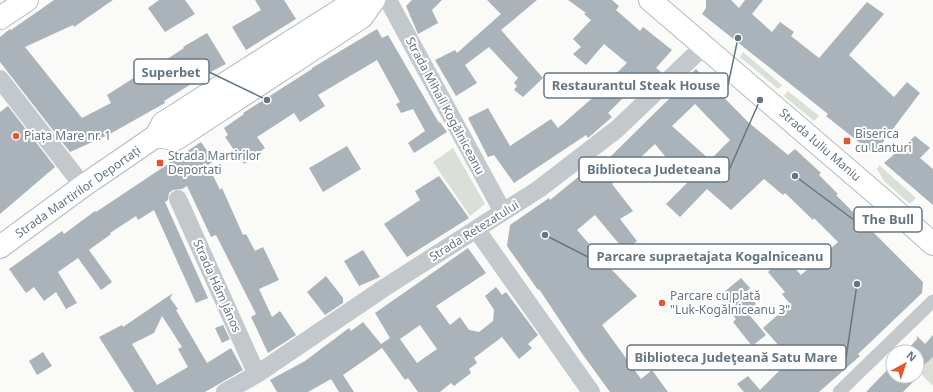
<svg xmlns="http://www.w3.org/2000/svg" width="933" height="392" viewBox="0 0 933 392" font-family="'Noto Sans',sans-serif">
	<rect width="100%" height="100%" fill="#fafaf8"/>
	<path fill="#dadfd7" d="M743,52L782,85L778,89L740,57Z
		M788,91L819,116L814,121L784,96Z
		M453,148L485,204L470,216L433,162Z
		M879,165L916,198L910,204L884,181L877,169Z
		M933,357V386L918,371Z"/>
	<path fill="#aab3b9" fill-rule="evenodd" d="M54,0H113L74,27L73,25L25,47L82,118L111,103L107,95L143,72L144,74L184,48L183,47L207,33L226,64L195,80L196,81L164,101L165,103L108,135L70,152L0,62V37L10,29L11,30Z
		M159,0H185L195,14L165,32L148,8Z
		M255,0H284L296,19L246,50L232,27L261,10Z
		M412,0H442L432,10L438,23L418,34L406,6Z
		M487,0H537L501,30L543,78L523,97L514,90L517,86L514,83L518,78L489,47L465,65L477,83L456,96L435,60L455,50L457,53L501,14Z
		M568,0H612L619,6L616,10L640,31L643,27L672,50L656,68L661,72L649,84L642,79L608,113L612,117L588,138L586,135L514,183L494,155L488,157L468,118L488,108L510,146L551,119L558,128L597,94L596,93L627,63L604,44L586,65L573,54L581,47L573,39L591,20L584,14L586,13Z
		M706,0H731L739,8L745,0H763L752,14L772,32L780,22L794,32L791,36L819,58L867,2L884,14L849,55L894,97L907,82L920,93L874,154L826,116L828,114L702,14L706,8Z
		M377,29L382,38L388,35L439,123L440,122L447,132L414,153L408,143L425,131L413,109L401,113L396,104L400,102L377,60L318,95L325,106L300,122L294,113L257,137L265,148L244,164L225,137L228,135L224,128L244,114L243,113L312,69V68Z
		M696,69L748,122L788,155L795,149L821,173L819,175L838,194L836,195L923,282L922,293L858,354L860,356L819,392H744L737,384L748,376L760,390L791,359L763,328L790,304L782,294L785,292L768,272L784,256L801,275L838,242L814,218L813,220L785,193L783,195L764,179L731,210L707,189L680,217L666,204L687,183L655,144L612,184L633,211L620,219L637,241L625,251L595,215L577,230L591,246L590,247L637,296L602,325L641,379L652,370L668,392H610L583,355L539,289L538,290L507,246L510,225L549,198L550,200L604,156L608,159L671,97L668,94ZM695,104L730,140L710,160L672,126Z
		M8,106L55,167L0,214V112Z
		M915,136L930,148L920,158L933,169V205L884,163Z
		M201,142L214,161L208,165L220,190L222,188L243,235L246,234L255,251L263,247L279,280L259,289L272,317L280,311L296,335L268,353L251,317L256,314L216,235L211,237L187,186L182,189L173,190L169,193L168,200L165,202L208,298L196,303L154,210L138,220L136,216L110,233L111,234L89,250L112,282L101,290L78,258L58,272L77,303L66,309L56,292L44,301L34,287L26,293L9,269L62,231L64,234L95,211L96,212Z
		M347,146L361,169L323,192L309,168Z
		M439,176L469,218L407,257L384,224L420,200L415,191Z
		M468,248L486,273L436,306L450,325L460,317L469,330L479,332L493,321L494,310L485,296L496,287L502,295L506,292L538,335L528,344L532,348L519,359L502,337L474,358L477,363L469,369L471,373L454,386L451,383L440,392H418L408,378L405,380L382,348L343,375L354,392H339L331,379L308,392H277L270,380L305,361L349,328L351,331L363,322L381,344L390,338L375,313ZM420,325L437,349L417,363L400,339Z
		M363,250L380,277L359,286L344,261Z
		M326,276L343,298V303L325,315L307,292Z
		M741,278L750,288L746,292L756,304L746,311L766,335L752,346L733,322L736,319L718,297Z
		M173,293L170,298L178,309L176,310L207,363L231,348L243,370L205,392H134L99,337L122,325L123,327ZM162,316L182,347L178,349L188,367L157,385L132,344L154,333Z
		M223,325L230,339L222,343L215,328Z
		M933,335V357L917,372V352H905L917,339V336L925,344Z
		M43,352L52,366L37,375L29,361Z
		M893,364V376H919L903,392H866Z"/>
	<g fill="none" stroke-linecap="round" stroke-linejoin="round">
		<defs>
			<path id="primary" d="M650,0L881,198L933,244
				M0,18L27,0
				M156,136L176,139L362,17L374,0
				M0,247L83,186L156,136L163,123L350,4L365,0"/>
		</defs>
		<use href="#primary" stroke="#b5babe" stroke-width="24"/>
		<path stroke="#c3c8cc" stroke-width="13" d="M839,392L933,301"/>
		<path stroke="#c3c8cc" stroke-width="18" d="M388,0L503,212
			M0,79L83,186
			M178,199L254,368L257,374
			M476,229L591,392
			M225,392L257,374L384,288L539,189L617,129L704,46"/>
		<use href="#primary" stroke="#fff" stroke-width="22"/>
	</g>
	<g fill="#e4572e" stroke="#fff" stroke-width="1.5">
		<circle cx="16" cy="136" r="4"/>
		<rect x="843" y="137" width="8" height="8" rx="2"/>
		<rect x="156" y="159" width="8" height="8" rx="2"/>
		<circle cx="662" cy="303" r="4"/>
	</g>
	<g text-anchor="middle" stroke-width="4" stroke-linejoin="round" paint-order="stroke">
		<g font-size="12" fill="#657683" stroke="#fff">
			<text transform="translate(445 106) rotate(62)" y="4">Strada Mihail Kogălniceanu</text>
			<text transform="translate(820 145) rotate(41)" y="4">Strada Iuliu Maniu</text>
			<text transform="translate(78 192) rotate(-35)" y="4">Strada Martirilor Deportați</text>
			<text transform="translate(474 231) rotate(-32)" y="4">Strada Retezatului</text>
			<text transform="translate(217 286) rotate(66)" y="4">Strada Hám János</text>
		</g>
		<g font-size="12" fill="#657683" stroke="#fff" text-anchor="start">
			<text x="855" y="138">Biserica<tspan x="855" dy="14">cu Lanturi</tspan></text>
			<text x="24" y="140">Piața Mare nr. 1</text>
			<text x="168" y="160">Strada Martirilor<tspan x="168" dy="14">Deportati</tspan></text>
			<text x="670" y="300">Parcare cu plată<tspan x="670" dy="14">"Luk-Kogălniceanu 3"</tspan></text>
		</g>
	</g>
	<path fill="none" stroke="#657683" stroke-width="1.5" d="M267 100L209 72M738 38L728 85M760 100L729 170M795 176L854 220M545 235L588 257M857 284L846 358"/>
	<g fill="#657683" stroke="#fff" stroke-width="1.5">
		<circle cx="267" cy="100" r="4"/>
		<circle cx="738" cy="38" r="4"/>
		<circle cx="760" cy="100" r="4"/>
		<circle cx="795" cy="176" r="4"/>
		<circle cx="545" cy="235" r="4"/>
		<circle cx="857" cy="284" r="4"/>
	</g>
	<g fill="#fff" stroke="#657683" stroke-width="1.5">
		<rect x="134" y="59" width="75" height="25" rx="4"/>
		<rect x="544" y="73" width="184" height="25" rx="4"/>
		<rect x="579" y="157" width="150" height="25" rx="4"/>
		<rect x="854" y="207" width="68" height="25" rx="4"/>
		<rect x="588" y="244" width="243" height="25" rx="4"/>
		<rect x="627" y="345" width="219" height="25" rx="4"/>
	</g>
	<g font-size="13" text-anchor="middle" font-weight="bold" fill="#657683">
		<text x="171" y="77">Superbet</text>
		<text x="636" y="90">Restaurantul Steak House</text>
		<text x="654" y="174">Biblioteca Judeteana</text>
		<text x="888" y="224">The Bull</text>
		<text x="710" y="261">Parcare supraetajata Kogalniceanu</text>
		<text x="736" y="362">Biblioteca Judeţeană Satu Mare</text>
	</g>
	<g transform="translate(905 364) rotate(40)"><circle r="19" fill="#ffffff" stroke="#c1c8cd"/>
	<path d="M0-3L7 15L0 10L-7 15Z" fill="#e4572e"/>
	<text y="-6" font-size="11" font-weight="bold" text-anchor="middle" fill="#657683">N</text>
	</g>
</svg>
